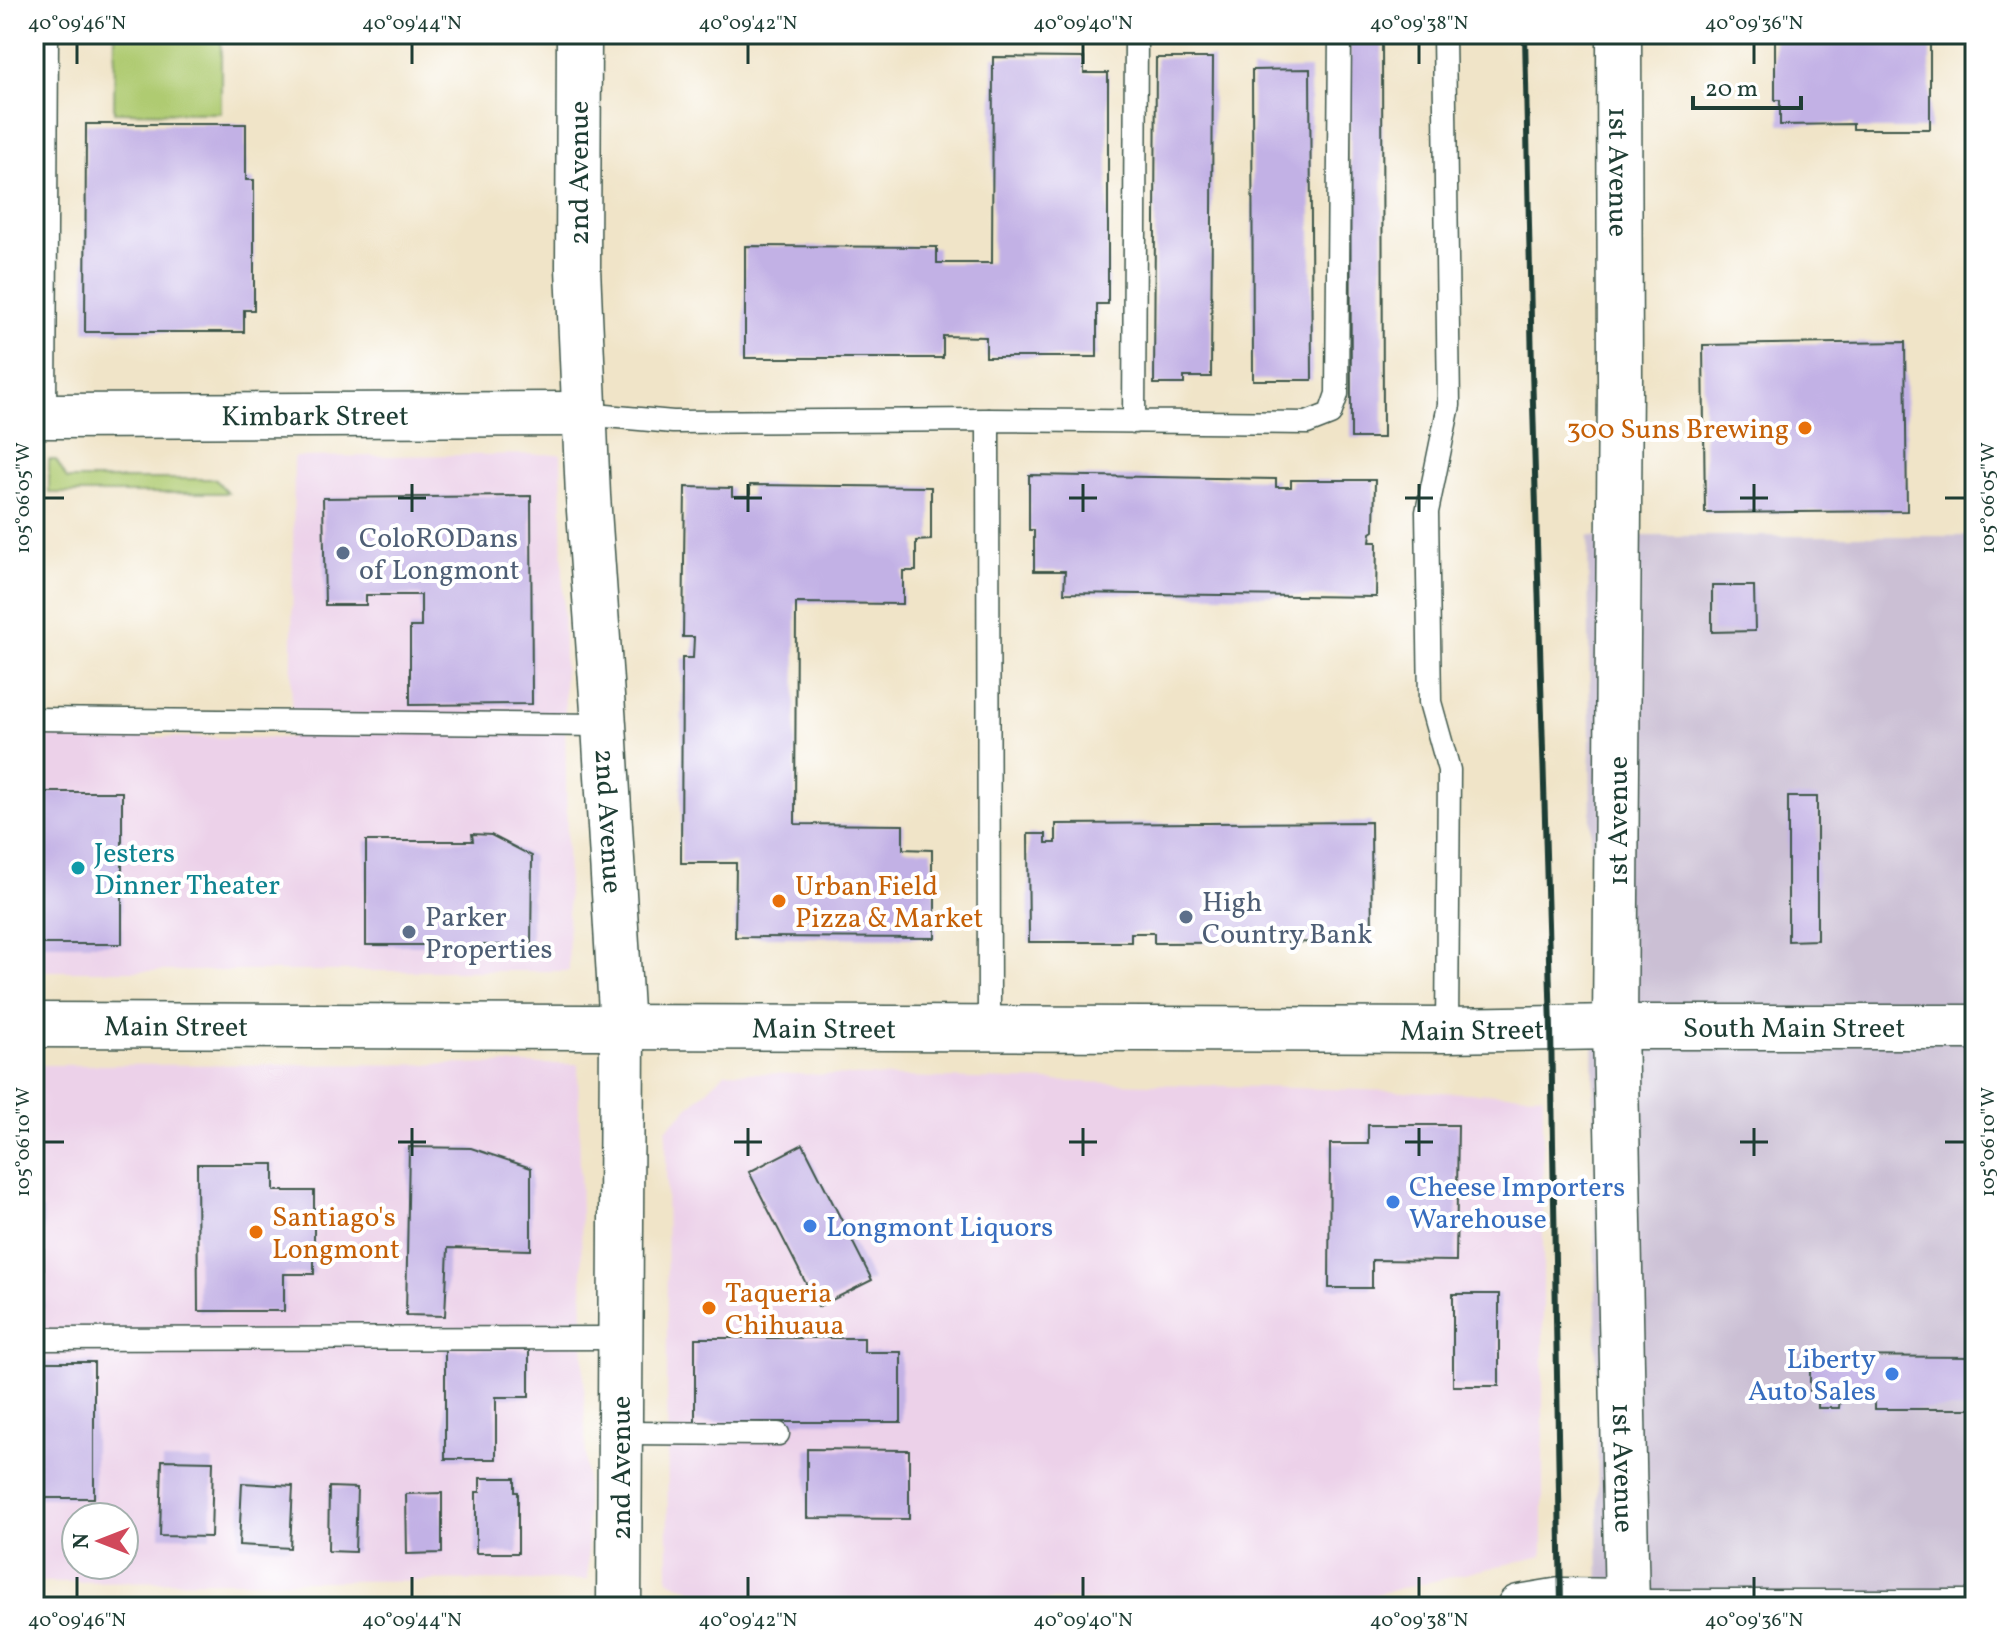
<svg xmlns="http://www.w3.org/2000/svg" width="2009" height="1641" viewBox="0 0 2009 1641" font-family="Vollkorn,serif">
	<rect width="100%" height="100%" fill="#fff"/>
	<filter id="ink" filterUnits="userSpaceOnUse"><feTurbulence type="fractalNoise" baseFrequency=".0125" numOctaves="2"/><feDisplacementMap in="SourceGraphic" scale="16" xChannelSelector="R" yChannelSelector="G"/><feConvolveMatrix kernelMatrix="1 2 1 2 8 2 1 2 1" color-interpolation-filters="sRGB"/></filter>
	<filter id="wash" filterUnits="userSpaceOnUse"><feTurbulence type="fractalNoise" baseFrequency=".006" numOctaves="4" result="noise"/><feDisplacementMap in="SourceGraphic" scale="32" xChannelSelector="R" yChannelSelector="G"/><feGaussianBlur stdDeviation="1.8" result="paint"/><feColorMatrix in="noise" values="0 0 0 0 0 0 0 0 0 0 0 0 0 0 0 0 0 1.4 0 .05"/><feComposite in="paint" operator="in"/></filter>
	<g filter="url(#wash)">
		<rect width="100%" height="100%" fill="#f0e4c8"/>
		<path fill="#ecd1e9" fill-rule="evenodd" d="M561,454L569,971H34V736L291,738L294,457Z
			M578,1064L588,1580L34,1582V1065ZM76,1517H124V1565H76Z
			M726,1072L1543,1095V1556L1355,1599L723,1602L668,1580L666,1129Z"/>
		<path fill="#cbbfd4" d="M1588,536H1975V1607H1599Z"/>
		<path fill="#afcb71" stroke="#678452" stroke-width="2" d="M115,34H221V113L114,112Z
			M49,460H56L67,479H215L228,493H49Z"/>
		<g id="blocks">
			<path fill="#c2b1e5" d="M1350,34H1382L1383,438H1351Z
				M1775,34H1930V129H1853V124L1780,125V100H1775Z
				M993,57L1084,58V73H1108V304H1097V357H986V337L943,336V358H745V246L937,247V263H992Z
				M1156,58H1213L1211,377H1184V384H1154Z
				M1310,69L1312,380H1253L1252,70Z
				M86,124H246V180H254V310H244V332H85Z
				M1905,342L1907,511L1705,513L1703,345Z
				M1029,475L1276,479V487H1291V480H1375L1374,531L1371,533L1370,542H1377L1376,597L1064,593L1065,571H1034V530H1029Z
				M750,485L931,487V540L916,541V571H903V604L796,603L795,824L903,825V849L932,850V888H935V938L735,937L736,863H681L682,658H693L694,637H683L685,487L732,488V496H750Z
				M531,496L532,704L410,705V627H421V595H366V605H325L323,498Z
				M1712,586H1754L1755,631L1712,632Z
				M34,792H122V944H34Z
				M1788,797H1817V940L1788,941Z
				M1371,822L1372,942L1154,943V933H1131V942H1029L1028,834H1046V843H1056V824Z
				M472,834L491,835L532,856L531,945H366V841H473Z
				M1368,1125H1458L1456,1261L1372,1260V1288H1329L1330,1144H1368Z
				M803,1144L872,1280L818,1307L749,1172Z
				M409,1147L471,1148L531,1168V1250L448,1248L445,1316L406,1315Z
				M197,1164H274V1191H314V1274H284V1311H198Z
				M34,1210H43L44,1308L34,1309Z
				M1453,1294H1499V1386H1453Z
				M695,1338H864V1352H901V1422H695Z
				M445,1350H529V1397H496V1459H445Z
				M1810,1356L1975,1357V1409H1875V1399L1840,1398L1839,1408H1818V1391H1810Z
				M34,1362H94V1498H34Z
				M807,1449L909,1450V1519L807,1518Z
				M162,1460L213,1461L211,1537L160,1536Z
				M480,1478H515V1492H518V1553H476V1492H480Z
				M242,1483L293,1486L290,1548L239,1545Z
				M329,1487L357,1488L355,1552L328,1551Z
				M442,1493V1553L407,1554L406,1494Z"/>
		</g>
	</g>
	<g filter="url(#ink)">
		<use href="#blocks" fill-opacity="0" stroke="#3e564a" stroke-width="2"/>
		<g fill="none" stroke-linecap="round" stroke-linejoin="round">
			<defs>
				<path id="service" d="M1444,34L1449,405L1427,512L1430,702L1449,770L1447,1030
					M584,414L673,422L988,420L1307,423L1330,414L1337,394L1340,34
					M45,416L47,34
					M988,420L989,1029
					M1134,422L1136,34
					M34,719L604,725
					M34,1339L621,1338
					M621,1433L778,1434
					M1627,1601H1975"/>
				<g id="minor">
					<path id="s1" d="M45,416L584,414"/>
					<path d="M1519,1607L1561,1600L1627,1601"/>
				</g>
				<g id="tertiary">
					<path id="s2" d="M579,34L578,268L588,496L604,725L622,1028L619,1607"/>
					<path id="s3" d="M1619,34L1620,380L1615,1027L1627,1607"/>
				</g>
				<g id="trunk">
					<path id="s4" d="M34,1025L1447,1030L1615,1027H1975"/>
				</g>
			</defs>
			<use href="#service" stroke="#3e564a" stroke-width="25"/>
			<use href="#minor" stroke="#3e564a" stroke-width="47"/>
			<use href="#tertiary" stroke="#3e564a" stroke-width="47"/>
			<use href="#trunk" stroke="#3e564a" stroke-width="47"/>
			<use href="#service" stroke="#fff" stroke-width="22"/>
			<use href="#minor" stroke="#fff" stroke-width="44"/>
			<use href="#tertiary" stroke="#fff" stroke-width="44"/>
			<use href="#trunk" stroke="#fff" stroke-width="44"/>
			<path stroke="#1f3d34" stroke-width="6" d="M1525,34L1532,369L1551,1028L1561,1607"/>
		</g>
	</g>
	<path fill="none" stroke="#1f3d34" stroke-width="3" d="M77,44V64M412,44V64M748,44V64M1083,44V64M1419,44V64M1754,44V64M412,484V512M748,484V512M1083,484V512M1419,484V512M1754,484V512M44,498H64M398,498H426M734,498H762M1069,498H1097M1405,498H1433M1740,498H1768M1945,498H1965M412,1128V1156M748,1128V1156M1083,1128V1156M1419,1128V1156M1754,1128V1156M44,1142H64M398,1142H426M734,1142H762M1069,1142H1097M1405,1142H1433M1740,1142H1768M1945,1142H1965M77,1577V1597M412,1577V1597M748,1577V1597M1083,1577V1597M1419,1577V1597M1754,1577V1597"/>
	<g fill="#e8710a" stroke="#fff" stroke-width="3">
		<circle cx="1805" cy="428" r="8"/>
		<circle cx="779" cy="901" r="8"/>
		<circle cx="256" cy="1232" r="8"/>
		<circle cx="709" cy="1308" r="8"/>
	</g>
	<g fill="#5c6f8a" stroke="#fff" stroke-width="3">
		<circle cx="343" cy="553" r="8"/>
		<circle cx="1186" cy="917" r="8"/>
		<circle cx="409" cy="932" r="8"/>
	</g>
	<circle fill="#0f9aa8" stroke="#fff" stroke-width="3" cx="78" cy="868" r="8"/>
	<g fill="#3f7fe0" stroke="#fff" stroke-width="3">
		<circle cx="1393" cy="1202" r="8"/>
		<circle cx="810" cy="1226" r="8"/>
		<circle cx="1892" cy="1374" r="8"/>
	</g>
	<g text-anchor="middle" stroke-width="8" stroke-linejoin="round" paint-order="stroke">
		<g font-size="28" fill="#1f3d34" stroke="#fff">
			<text transform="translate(578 173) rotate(-90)" y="10">2nd Avenue</text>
			<text dy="10" stroke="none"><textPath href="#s3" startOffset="138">1st Avenue</textPath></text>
			<text dy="10" stroke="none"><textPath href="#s1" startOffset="270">Kimbark Street</textPath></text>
			<text dy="10" stroke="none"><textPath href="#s2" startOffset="788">2nd Avenue</textPath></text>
			<text transform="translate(1617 821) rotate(-90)" y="10">1st Avenue</text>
			<text dy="10" stroke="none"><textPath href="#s4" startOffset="142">Main Street</textPath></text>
			<text dy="10" stroke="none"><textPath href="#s4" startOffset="1760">South Main Street</textPath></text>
			<text dy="10" stroke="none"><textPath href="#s4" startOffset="790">Main Street</textPath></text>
			<text dy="10" stroke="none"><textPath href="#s4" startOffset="1438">Main Street</textPath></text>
			<text transform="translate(620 1468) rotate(-90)" y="10">2nd Avenue</text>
			<text dy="10" stroke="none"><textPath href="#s3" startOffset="1434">1st Avenue</textPath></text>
		</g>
		<g font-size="28" fill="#c56008" stroke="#fff" text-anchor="start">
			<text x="1789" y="438" text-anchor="end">300 Suns Brewing</text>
			<text x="795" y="895">Urban Field<tspan x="795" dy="32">Pizza &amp; Market</tspan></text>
			<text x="272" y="1226">Santiago's<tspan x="272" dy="32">Longmont</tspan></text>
			<text x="725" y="1302">Taqueria<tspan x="725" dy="32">Chihuaua</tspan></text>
		</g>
		<g font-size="28" fill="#4e5e75" stroke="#fff" text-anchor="start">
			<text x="359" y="547">ColoRODans<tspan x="359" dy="32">of Longmont</tspan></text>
			<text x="1202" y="911">High<tspan x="1202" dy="32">Country Bank</tspan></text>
			<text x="425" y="926">Parker<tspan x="425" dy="32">Properties</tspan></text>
		</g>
		<g font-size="28" fill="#0d838f" stroke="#fff" text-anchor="start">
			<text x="94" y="862">Jesters<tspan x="94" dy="32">Dinner Theater</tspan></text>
		</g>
		<g font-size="28" fill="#366cbe" stroke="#fff" text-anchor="start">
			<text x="1409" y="1196">Cheese Importers<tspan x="1409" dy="32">Warehouse</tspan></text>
			<text x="826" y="1236">Longmont Liquors</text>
			<text x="1876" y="1368" text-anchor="end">Liberty<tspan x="1876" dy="32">Auto Sales</tspan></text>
		</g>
	</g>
	<rect width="2009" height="1641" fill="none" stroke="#fff" stroke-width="88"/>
	<g transform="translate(100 1541) rotate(270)"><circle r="38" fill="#ffffff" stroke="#a5b1ae" stroke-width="2"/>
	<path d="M0-6L14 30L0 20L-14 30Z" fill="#d1495b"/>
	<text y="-12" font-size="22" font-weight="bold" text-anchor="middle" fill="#1f3d34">N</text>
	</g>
	<path d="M1693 96v12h108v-12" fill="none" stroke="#1f3d34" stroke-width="4"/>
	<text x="1705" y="96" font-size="24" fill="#1f3d34" stroke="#ffffff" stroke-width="6" paint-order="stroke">20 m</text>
	<rect x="44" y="44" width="1921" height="1553" fill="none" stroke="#1f3d34" stroke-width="3"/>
	<g font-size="20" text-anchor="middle" fill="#1f3d34">
		<text x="77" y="29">40°09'46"N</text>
		<text x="412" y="29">40°09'44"N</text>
		<text x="748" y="29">40°09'42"N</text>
		<text x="1083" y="29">40°09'40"N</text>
		<text x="1419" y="29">40°09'38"N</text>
		<text x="1754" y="29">40°09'36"N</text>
		<text transform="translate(1987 498) rotate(-90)" y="7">105°06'05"W</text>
		<text transform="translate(22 498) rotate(-90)" y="7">105°06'05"W</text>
		<text transform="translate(1987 1142) rotate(-90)" y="7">105°06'10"W</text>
		<text transform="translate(22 1142) rotate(-90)" y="7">105°06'10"W</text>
		<text x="77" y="1626">40°09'46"N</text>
		<text x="412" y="1626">40°09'44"N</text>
		<text x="748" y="1626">40°09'42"N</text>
		<text x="1083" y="1626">40°09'40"N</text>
		<text x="1419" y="1626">40°09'38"N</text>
		<text x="1754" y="1626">40°09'36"N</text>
	</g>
</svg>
